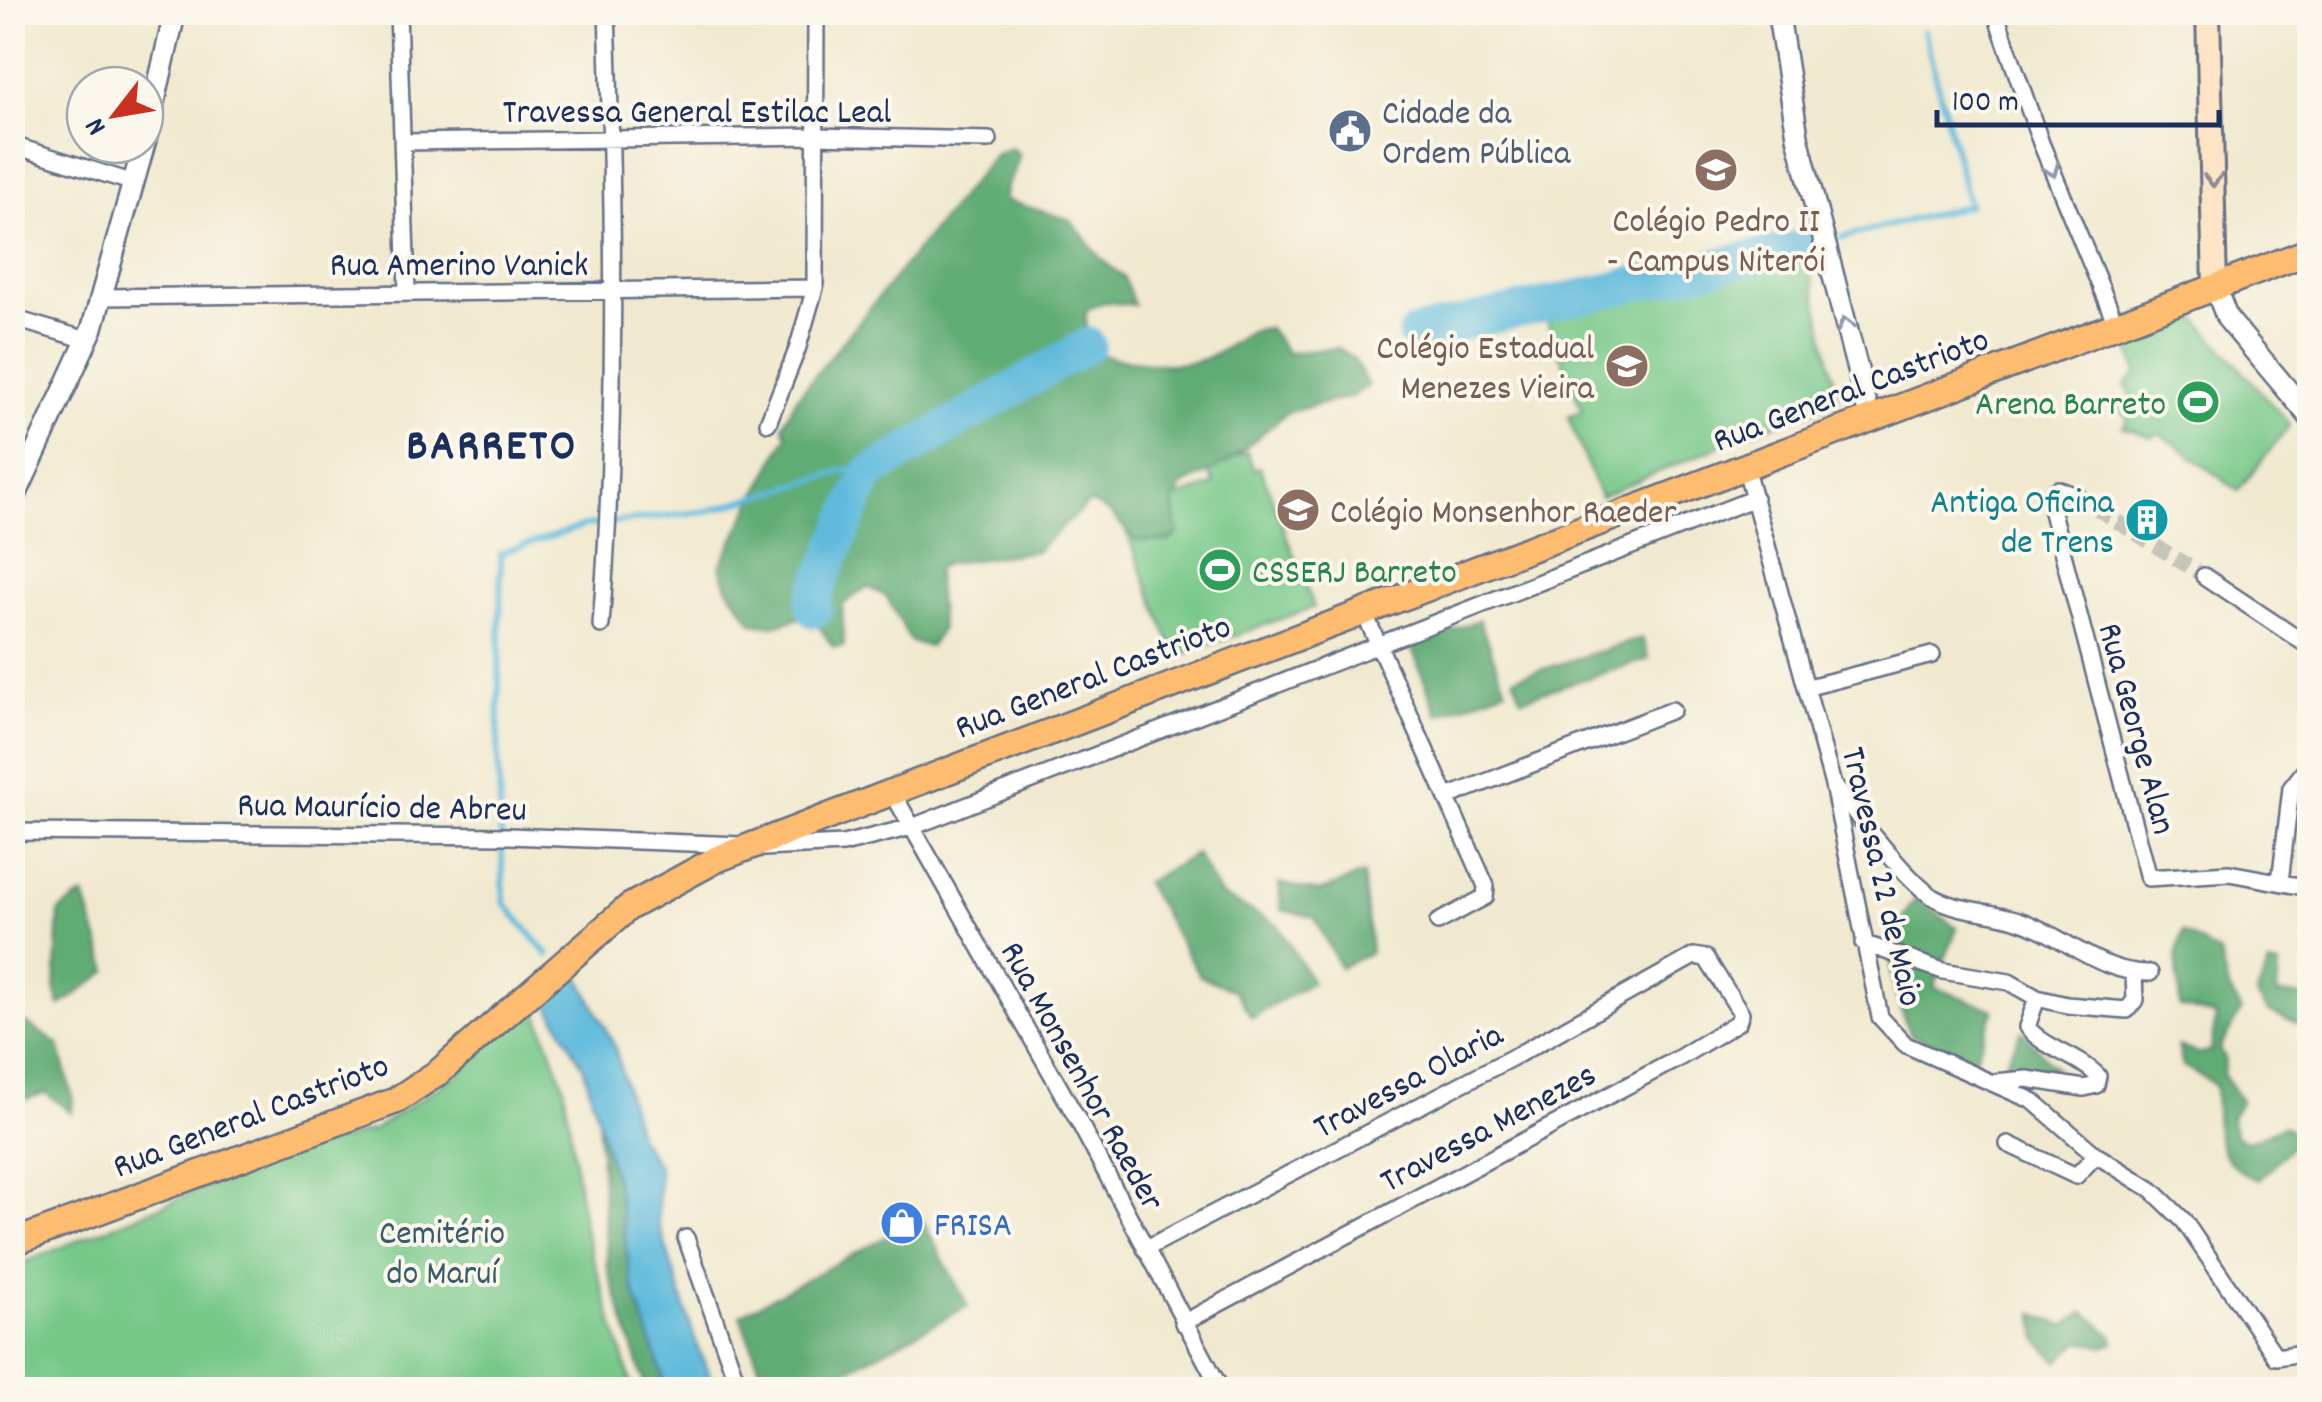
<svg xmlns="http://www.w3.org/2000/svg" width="2322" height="1402" viewBox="0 0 2322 1402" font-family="Dekko,sans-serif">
	<rect width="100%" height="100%" fill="#fbf7ec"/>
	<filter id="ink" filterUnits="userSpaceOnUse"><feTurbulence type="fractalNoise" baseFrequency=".01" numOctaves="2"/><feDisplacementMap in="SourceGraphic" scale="20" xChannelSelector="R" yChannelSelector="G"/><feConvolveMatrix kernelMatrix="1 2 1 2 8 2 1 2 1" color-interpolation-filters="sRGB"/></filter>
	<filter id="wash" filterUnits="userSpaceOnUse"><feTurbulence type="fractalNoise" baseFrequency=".0048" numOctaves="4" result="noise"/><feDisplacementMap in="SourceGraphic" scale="40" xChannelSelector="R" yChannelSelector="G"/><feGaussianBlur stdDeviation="2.25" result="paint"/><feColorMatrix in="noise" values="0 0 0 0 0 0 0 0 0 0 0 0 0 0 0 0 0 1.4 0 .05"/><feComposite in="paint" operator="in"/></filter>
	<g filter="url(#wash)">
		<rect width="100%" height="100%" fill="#f1e9cf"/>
		<path fill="#77c889" stroke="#497c74" stroke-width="2.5" d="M1805,246L1838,398L1835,403L1745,435L1600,497L1568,417L1582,411L1541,305Z
			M2196,318L2290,425L2238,491L2160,433L2152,437L2123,427L2129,418L2121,410L2132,394L2125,385L2137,373L2128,345Z
			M1247,452L1254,469L1260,467L1314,607L1176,657L1120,516L1214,485L1208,468Z
			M533,1000L564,1086L584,1228L633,1389L13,1390V1267L290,1153L373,1130L456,1075Z"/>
		<path fill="#61ac75" stroke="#3e6e6a" stroke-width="2.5" d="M1011,148L1019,154C1018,173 1004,181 1005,200L1071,220L1100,258L1124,278L1134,305L1104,302L1086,310V330L1101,355C1134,362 1180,371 1212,356C1231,347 1247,327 1269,328L1287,353L1338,348L1354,359L1368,386L1351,397L1288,412L1227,463L1182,486L1173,503L1178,534L1169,541H1136L1109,512L1090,502L1036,551L945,564L936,570L941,630L930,646L911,642L886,596L867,587L842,605L844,646L833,647L811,615L773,626L753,623L727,587L720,566L787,435L783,425L796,399L994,155Z
			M1479,620L1506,689L1438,715L1411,646Z
			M1642,638L1649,659L1521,699L1514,678Z
			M1196,854L1220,895L1278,925L1312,982L1252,1018L1235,991L1200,976L1145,883Z
			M1363,874L1371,952L1340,968L1314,917L1281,910L1279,883L1319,892Z
			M84,895L108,971L60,1006L55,989L59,911Z
			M1916,898L1957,928L1934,987L1994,1010L1975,1060L1910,1035C1889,980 1879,948 1916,898Z
			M2183,932L2220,954L2227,985L2241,1011L2220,1048L2225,1058L2223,1074L2241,1101L2231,1117L2236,1138L2249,1141L2284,1126L2299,1138L2259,1180C2209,1161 2218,1130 2215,1084L2183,1066L2178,1046L2199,1054L2211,1051L2216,1016L2180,1007L2176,956Z
			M2269,965L2279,966L2277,994L2309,997L2306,1028L2269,1012L2256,995Z
			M26,1023L59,1045L73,1099L72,1113L46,1093L19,1101L13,1091V1027Z
			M2022,1031L2056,1069L2001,1071Z
			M596,1088L684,1389H646L608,1270Z
			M921,1218L968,1306L811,1389H768L740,1315Z
			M2084,1312L2112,1335L2114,1343L2104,1347L2080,1341L2058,1362L2038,1340L2034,1313L2064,1326Z"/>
		<path fill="#5ebadc" stroke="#3c749d" stroke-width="2.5" d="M578,974L615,1047L638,1135L659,1167L658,1221L697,1346L716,1389H667L632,1285L619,1196L584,1069L545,998Z"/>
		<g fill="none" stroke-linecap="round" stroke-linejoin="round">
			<path stroke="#5ebadc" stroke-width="6" d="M1841,238L1969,205L1924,31
				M548,955L504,902L498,758L501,553L584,526L708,511L846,470L868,474"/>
			<path stroke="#5ebadc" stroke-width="35" d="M1415,334L1805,246
				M815,611L812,602L868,474L1088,345"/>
		</g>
	</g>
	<g filter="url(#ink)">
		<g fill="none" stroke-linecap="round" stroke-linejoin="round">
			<path stroke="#c6c4b8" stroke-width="15" stroke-dasharray="15 8" stroke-linecap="butt" d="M2078,497L2204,576"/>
			<defs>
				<path id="minor" d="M398,12L407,291
					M1995,12L2041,143L2116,324
					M404,142L814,136L989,140
					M12,145L134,183
					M103,297L815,288
					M12,318L87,340
					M768,423L797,350L815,288L816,12
					M1745,466L1833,785L1880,1017L1906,1045L2033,1101L2096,1155L2152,1190L2184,1221L2276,1357L2310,1352
					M2078,497L2058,489L2048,497L2148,878L2229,873L2310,888
					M2204,576L2310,647
					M1363,610L1486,886L1485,897L1438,922
					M601,625C617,421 614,217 607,12
					M1809,687L1932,655
					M1836,788C1856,814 1907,881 1933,897C1960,912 1987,910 2015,919C2062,933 2098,974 2150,973
					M891,790L1079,1122L1221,1390
					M1447,797L1672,710
					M12,832L509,836L741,845
					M763,848L843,844L912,827L1755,498
					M2280,882L2291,788L2310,764
					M1863,943L1943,971L2009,982L2037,998L2067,1005L2127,1010L2135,1000L2134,973
					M1994,1082L2027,1079L2084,1088L2096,1085L2098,1076C2078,1055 2046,1050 2027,1027L2037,998
					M2008,1144L2076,1176L2096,1155
					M686,1238L740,1390
					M1145,1249L1519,1054L1694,956L1706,958L1741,1013L1738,1022L1679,1058L1183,1323"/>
				<path id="tertiary" d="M1778,12L1798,139L1870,418
					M145,142L175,12
					M2215,287L2227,318L2310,417
					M12,503L92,329L144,145"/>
				<path id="secondary" d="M2208,12L2215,287"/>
				<path id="primary" d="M12,1243L395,1101L439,1072L629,907L717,859L2310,251"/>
			</defs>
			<use href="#minor" stroke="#667086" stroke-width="20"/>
			<use href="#tertiary" stroke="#667086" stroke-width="25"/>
			<use href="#secondary" stroke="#667086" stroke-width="28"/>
			<use href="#primary" stroke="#667086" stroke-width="30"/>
			<use href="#minor" stroke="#fff" stroke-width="15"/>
			<use href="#tertiary" stroke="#fff" stroke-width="20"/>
			<use href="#secondary" stroke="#fee4c6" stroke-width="22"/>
			<use href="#primary" stroke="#fdbc70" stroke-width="25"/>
		</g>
		<defs><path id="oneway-chevron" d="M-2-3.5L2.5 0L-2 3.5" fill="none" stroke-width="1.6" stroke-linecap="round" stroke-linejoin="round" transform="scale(2.5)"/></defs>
		<g stroke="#8d97ae">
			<use href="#oneway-chevron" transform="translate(2052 170) rotate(68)"/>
			<use href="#oneway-chevron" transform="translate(1845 324) rotate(-105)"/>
		</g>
		<use stroke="#8c8a92" href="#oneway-chevron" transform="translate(2213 180) rotate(89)"/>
	</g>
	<defs>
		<symbol id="civic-disc" viewBox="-11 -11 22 22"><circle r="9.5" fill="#5c6f8a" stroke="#fbf7ec"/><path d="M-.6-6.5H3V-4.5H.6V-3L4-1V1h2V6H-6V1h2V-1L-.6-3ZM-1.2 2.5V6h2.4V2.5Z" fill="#fff"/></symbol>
		<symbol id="school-disc" viewBox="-11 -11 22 22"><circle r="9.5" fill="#8d6e63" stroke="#fbf7ec"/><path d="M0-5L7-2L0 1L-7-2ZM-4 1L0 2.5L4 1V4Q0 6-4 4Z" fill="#fff"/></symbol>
		<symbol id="stadium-disc" viewBox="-11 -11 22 22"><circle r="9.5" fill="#2e9e5b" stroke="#fbf7ec"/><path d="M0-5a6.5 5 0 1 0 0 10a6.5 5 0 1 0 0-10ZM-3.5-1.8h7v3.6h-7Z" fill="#fff"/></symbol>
		<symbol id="building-disc" viewBox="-11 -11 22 22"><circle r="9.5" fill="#0f9aa8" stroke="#fbf7ec"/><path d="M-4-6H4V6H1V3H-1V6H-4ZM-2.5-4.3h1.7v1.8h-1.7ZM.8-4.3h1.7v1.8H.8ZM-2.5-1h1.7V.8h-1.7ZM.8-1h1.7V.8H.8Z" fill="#fff"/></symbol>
		<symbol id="shop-disc" viewBox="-11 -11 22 22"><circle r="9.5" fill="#3f7fe0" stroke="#fbf7ec"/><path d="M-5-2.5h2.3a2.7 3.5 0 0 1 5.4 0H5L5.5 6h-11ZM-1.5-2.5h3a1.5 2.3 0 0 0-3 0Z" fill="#fff"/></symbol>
	</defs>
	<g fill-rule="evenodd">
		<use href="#civic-disc" x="1325" y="106" width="50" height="50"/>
		<use href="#school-disc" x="1691" y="145" width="50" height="50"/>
		<use href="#school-disc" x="1602" y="341" width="50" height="50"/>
		<use href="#stadium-disc" x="2173" y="377" width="50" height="50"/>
		<use href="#school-disc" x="1273" y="485" width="50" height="50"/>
		<use href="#building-disc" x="2122" y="495" width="50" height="50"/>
		<use href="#stadium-disc" x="1195" y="545" width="50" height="50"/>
		<use href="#shop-disc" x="877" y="1198" width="50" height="50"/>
	</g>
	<g text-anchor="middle" stroke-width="8" stroke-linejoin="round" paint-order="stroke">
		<g font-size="35" fill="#1b2f5e" stroke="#fbf7ec">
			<text x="697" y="122">Travessa General Estilac Leal</text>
			<text x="459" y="275">Rua Amerino Vanick</text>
			<text transform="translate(1850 388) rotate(-21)" y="12">Rua General Castrioto</text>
			<text transform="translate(1092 675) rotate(-21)" y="12">Rua General Castrioto</text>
			<text transform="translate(2139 728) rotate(75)" y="12">Rua George Alan</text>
			<text transform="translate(382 805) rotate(1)" y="12">Rua Maurício de Abreu</text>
			<text transform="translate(1884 876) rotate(77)" y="12">Travessa 22 de Maio</text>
			<text transform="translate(1084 1075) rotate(61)" y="12">Rua Monsenhor Raeder</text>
			<text transform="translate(1407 1079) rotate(-28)" y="12">Travessa Olaria</text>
			<text transform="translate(250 1114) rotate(-21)" y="12">Rua General Castrioto</text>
			<text transform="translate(1487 1126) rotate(-28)" y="12">Travessa Menezes</text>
		</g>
		<g font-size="35" fill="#4e5e75" stroke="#fbf7ec" text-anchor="start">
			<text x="1382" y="123">Cidade da<tspan x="1382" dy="40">Ordem Pública</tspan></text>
		</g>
		<g font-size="35" fill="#785e54" stroke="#fbf7ec">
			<text x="1716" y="231">Colégio Pedro II<tspan x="1716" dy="40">- Campus Niterói</tspan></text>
			<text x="1594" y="358" text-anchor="end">Colégio Estadual<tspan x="1594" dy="40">Menezes Vieira</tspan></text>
			<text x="1330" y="522" text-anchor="start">Colégio Monsenhor Raeder</text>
		</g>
		<g font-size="35" fill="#27864d" stroke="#fbf7ec" text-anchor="end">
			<text x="2166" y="414">Arena Barreto</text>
			<text x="1252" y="582" text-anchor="start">CSSERJ Barreto</text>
		</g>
		<g font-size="35" fill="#0d838f" stroke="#fbf7ec" text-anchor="end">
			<text x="2114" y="512">Antiga Oficina<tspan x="2114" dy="40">de Trens</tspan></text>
		</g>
		<g font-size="35" fill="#366cbe" stroke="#fbf7ec" text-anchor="start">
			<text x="934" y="1235">FRISA</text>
		</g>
		<g font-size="35" fill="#375d6b" stroke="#fbf7ec">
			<text x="442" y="1243">Cemitério<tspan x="442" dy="40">do Maruí</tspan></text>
		</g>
		<g font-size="45" font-weight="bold" letter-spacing="2.5" fill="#1b2f5e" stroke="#fbf7ec">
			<text x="492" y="458">BARRETO</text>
		</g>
	</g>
	<rect width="2322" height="1402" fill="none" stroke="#fbf7ec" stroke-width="50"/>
	<g transform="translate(115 115) rotate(239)"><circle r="48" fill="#fbf7ec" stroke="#a1a7b3" stroke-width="2.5"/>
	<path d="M0-8L18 38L0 25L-18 38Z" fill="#c8321e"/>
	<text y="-15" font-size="28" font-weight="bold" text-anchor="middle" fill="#1b2f5e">N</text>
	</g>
	<path d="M1937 110v15h282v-15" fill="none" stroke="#1b2f5e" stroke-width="5"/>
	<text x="1952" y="110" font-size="30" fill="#1b2f5e" stroke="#fbf7ec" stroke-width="8" paint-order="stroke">100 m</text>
</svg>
